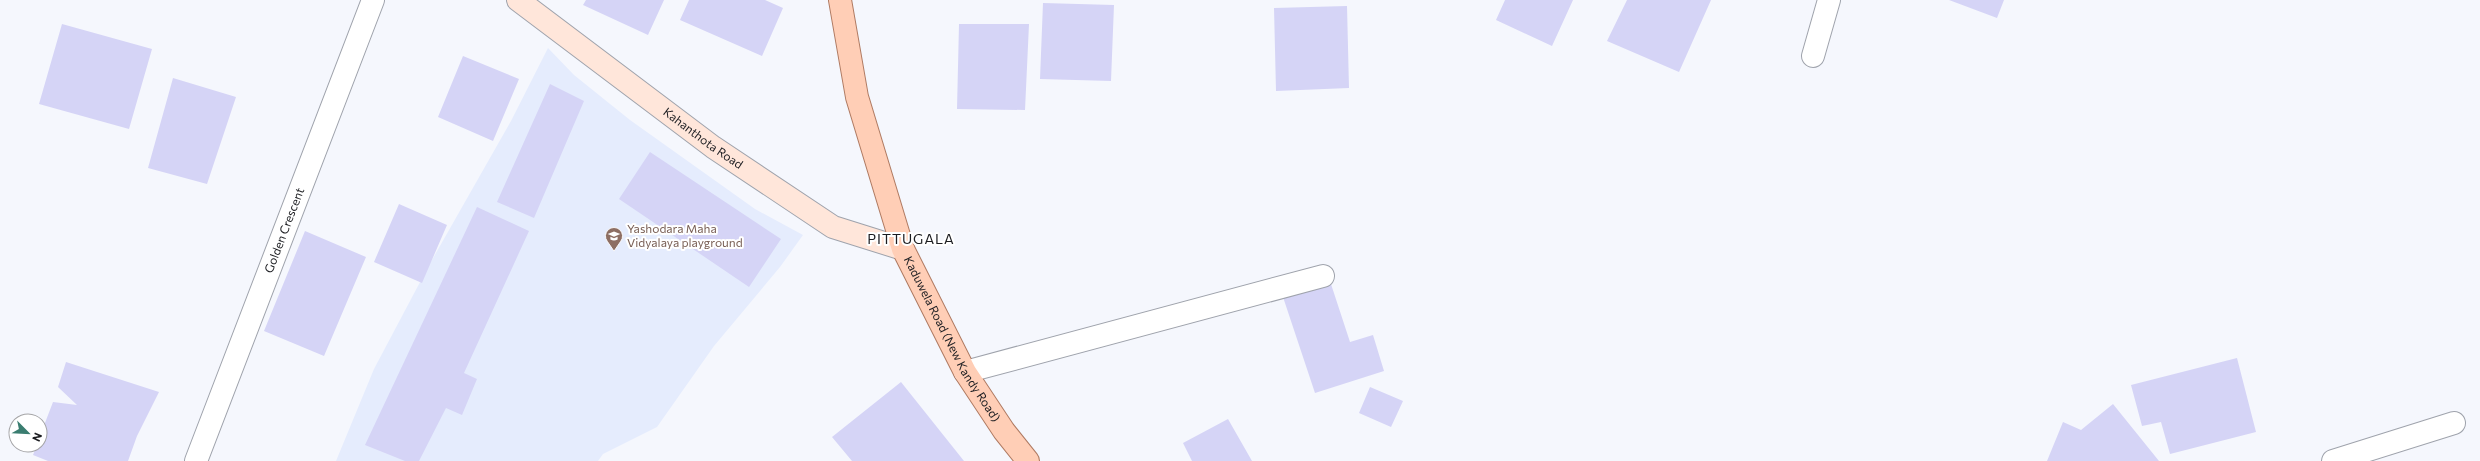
<svg xmlns="http://www.w3.org/2000/svg" width="2480" height="461" viewBox="0 0 2480 461" font-family="Commissioner,sans-serif">
	<rect width="100%" height="100%" fill="#f5f7fd"/>
	<path fill="#e5ecfd" d="M548,48L574,75L630,120L755,209L803,235L780,267L714,346L657,427L603,454L598,461H336L374,369L428,267L511,121Z"/>
	<path fill="#d5d4f6" d="M586,0H664L648,35L583,5Z
		M689,0H765L783,8L762,56L680,20Z
		M1505,0H1573L1552,46L1496,20Z
		M1627,0H1711L1679,72L1607,41Z
		M1949,0H2004L1997,18Z
		M1043,3L1114,5L1111,81L1040,79Z
		M1347,6L1349,88L1276,91L1274,8Z
		M62,24L152,49L129,129L39,104Z
		M959,24H1029L1025,110L957,109Z
		M463,56L519,79L493,141L438,117Z
		M173,78L236,97L207,184L148,168Z
		M550,84L584,101L534,218L497,202Z
		M650,152L781,239L749,287L619,199Z
		M399,204L447,225L422,283L374,262Z
		M477,207L529,231L464,373L477,379L462,415L446,408L419,461H405L365,445Z
		M305,231L366,257L324,356L264,331Z
		M1330,281L1350,342L1373,335L1384,371L1315,393L1283,297Z
		M2237,358L2256,432L2170,454L2161,422L2142,426L2131,385Z
		M66,362L159,392L137,436L128,461H48L33,455L37,445H40V436L53,402L77,405L58,387Z
		M901,382L964,461H852L832,437Z
		M1370,387L1403,401L1391,427L1359,413Z
		M2113,404L2159,461H2047L2063,422L2081,430Z
		M1228,419L1252,461H1192L1183,443Z"/>
	<g fill="none" stroke-linecap="round" stroke-linejoin="round">
		<defs>
			<g id="minor">
				<path d="M1813,56L1829,0"/>
				<path d="M965,372L1323,276"/>
				<path id="s1" d="M196,461L373,0"/>
				<path d="M2333,461L2454,423"/>
			</g>
			<g id="secondary">
				<path id="s2" d="M518,0L713,147L833,227L903,249"/>
			</g>
			<g id="primary">
				<path id="s3" d="M840,0L857,97L903,249L965,372L1004,431L1028,461"/>
			</g>
		</defs>
		<use href="#minor" stroke="#9fa3ac" stroke-width="24"/>
		<use href="#secondary" stroke="#9fa3ac" stroke-width="24"/>
		<use href="#primary" stroke="#af7a62" stroke-width="24"/>
		<use href="#minor" stroke="#fff" stroke-width="22"/>
		<use href="#secondary" stroke="#ffe6da" stroke-width="22"/>
		<use href="#primary" stroke="#ffceb6" stroke-width="22"/>
	</g>
	<defs>
		<symbol id="school-pin" viewBox="-11 -11 22 30"><path d="M0 17L-7.5 6A9.5 9.5 0 1 1 7.5 6Z" fill="#8d6e63" stroke="#fff"/><path d="M0-5L7-2L0 1L-7-2ZM-4 1L0 2.5L4 1V4Q0 6-4 4Z" fill="#fff"/></symbol>
	</defs>
	<g fill-rule="evenodd">
		<use href="#school-pin" x="604" y="226" width="20" height="27"/>
	</g>
	<g text-anchor="middle" stroke-width="4" stroke-linejoin="round" paint-order="stroke">
		<g font-size="12" fill="#1b1c20" stroke="#fff">
			<text dy="4" stroke="none"><textPath href="#s2" startOffset="231">Kahanthota Road</textPath></text>
			<text dy="4" stroke="none"><textPath href="#s1" startOffset="247">Golden Crescent</textPath></text>
			<text dy="4" stroke="none"><textPath href="#s3" startOffset="360">Kaduwela Road (New Kandy Road)</textPath></text>
		</g>
		<g font-size="12" fill="#785e54" stroke="#fff" text-anchor="start">
			<text x="627" y="233">Yashodara Maha<tspan x="627" dy="14">Vidyalaya playground</tspan></text>
		</g>
		<g font-size="14" letter-spacing="1" fill="#1b1c20" stroke="#fff">
			<text x="911" y="244">PITTUGALA</text>
		</g>
	</g>
	<g transform="translate(28 433) rotate(114)"><circle r="19" fill="#ffffff" stroke="#a4a4a6"/>
	<path d="M0-3L7 15L0 10L-7 15Z" fill="#3a7d70"/>
	<text y="-6" font-size="11" font-weight="bold" text-anchor="middle" fill="#1b1c20">N</text>
	</g>
</svg>
